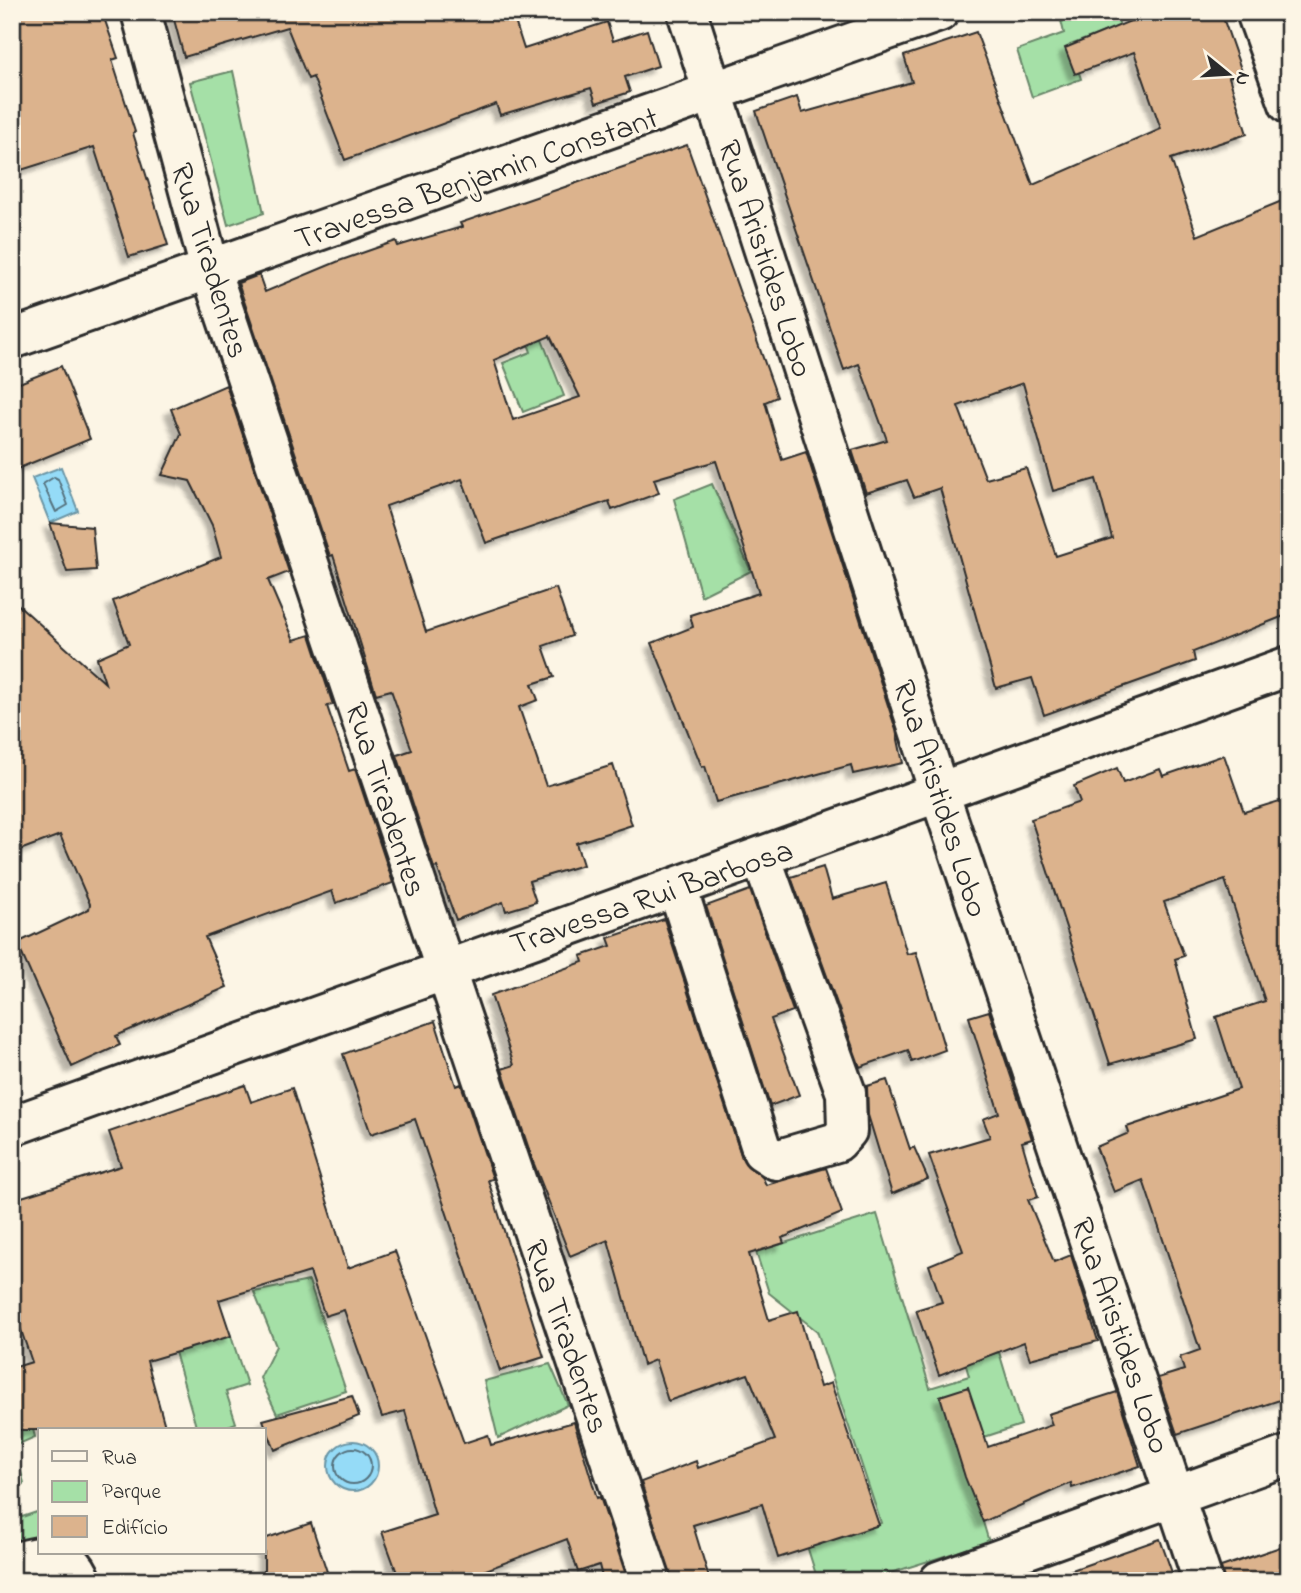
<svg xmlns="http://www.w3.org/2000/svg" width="1301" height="1593" viewBox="0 0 1301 1593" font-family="'Indie Flower',sans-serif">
	<defs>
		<filter id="shadow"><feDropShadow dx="-6" dy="6" stdDeviation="2" flood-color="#0004"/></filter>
	</defs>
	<rect width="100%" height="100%" fill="#fcf5e5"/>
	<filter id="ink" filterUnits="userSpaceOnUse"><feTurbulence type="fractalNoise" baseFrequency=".0143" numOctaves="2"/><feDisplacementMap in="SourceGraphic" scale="14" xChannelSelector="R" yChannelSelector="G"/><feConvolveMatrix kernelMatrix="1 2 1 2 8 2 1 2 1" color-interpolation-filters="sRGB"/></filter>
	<g filter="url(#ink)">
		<path fill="#a5e0a7" stroke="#688669" stroke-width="2" d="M1059,12H1115L1120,26L1070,45L1081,79L1032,97L1017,50L1064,33Z
			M233,71L264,213L228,225L190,82Z
			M539,332L564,396L523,412L503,363L531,352L526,338Z
			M712,484L751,571L701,596L674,499Z
			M877,1214L930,1388L969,1376L965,1362L999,1352L1021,1425L960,1445L989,1542L865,1581H818L787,1482L847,1535L881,1523L817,1331L769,1293L756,1252Z
			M309,1281L346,1391L277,1414L260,1378L276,1346L254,1292Z
			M162,1306L203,1342L230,1333L247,1385L226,1392L236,1423L217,1430H197Z
			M550,1364L568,1405L498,1438L484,1381Z
			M27,1406L35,1437L14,1446L24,1483L12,1493V1410Z
			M12,1506L22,1517L40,1511V1545L35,1549L12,1542Z"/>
		<path fill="#95dbf7" stroke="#6b95a5" stroke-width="2" d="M61,467L78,511L50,523L32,478Z
			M328 1466a25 25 0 1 1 50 0a25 25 0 1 1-50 0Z"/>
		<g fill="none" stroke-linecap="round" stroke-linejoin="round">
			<path stroke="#55717d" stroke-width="2" d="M54,477L58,479L68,505L56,512L43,484Z
				M335 1466a18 18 0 1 1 36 0a18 18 0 1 1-36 0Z"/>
		</g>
		<path fill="#dcb38d" stroke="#2b2b2b" stroke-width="2" fill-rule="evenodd" filter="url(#shadow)" d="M12,12H102L118,58L112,60L135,132L133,133L168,245L129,257L94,147L18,171L12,151Z
			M172,12H512L524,49L607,22L613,41L647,30L658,66L625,77L630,92L596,103L591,88L500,115L496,104L345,160L313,77L308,79L287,27L184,57Z
			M1152,12H1221L1242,72L1229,77L1247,134L1171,159L1197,236L1289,198V614L1193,652L1195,661L1044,715L1032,678L996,688L940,488L914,497L907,480L866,493L852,450L887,440L859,364L844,370L756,111L797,97L802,113L912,82L904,56L976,32L1033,185L1161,129L1134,52L1075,74L1065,48ZM1023,383L1053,491L1096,479L1112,538L1056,556L1026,468L986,479L958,406Z
			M687,145L777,397L765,402L782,460L806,452L896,730L903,763L853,774L851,765L716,802L705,766L702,767L652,643L693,627L690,615L759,593L716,461L654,479L659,493L612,510L609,501L486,543L462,479L386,506L426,632L556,588L572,636L543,646L554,677L532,684L538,700L519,707L546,786L613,765L632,825L576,843L583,865L529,881L536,902L506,911L503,902L456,920L437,867L434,868L397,755L412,750L391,690L376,694L333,555L330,556L238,283L259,275L265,292L339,261L396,241L398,246L462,227L460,223ZM550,336L580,397L513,420L494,360Z
			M61,366L90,439L12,471V386Z
			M226,385L289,572L268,580L294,640L310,635L333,705L327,706L349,771L355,769L393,883L336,903L332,891L205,937L227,987L116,1036L120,1045L72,1067L17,943L89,909L90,904L60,835L12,853V599L105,683L97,658L129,644L113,601L221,557L212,525L190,481L162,475L181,434L171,409Z
			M50,523L92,527L96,570L67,572Z
			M1224,755L1244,812L1289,798V1397L1177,1434L1158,1378L1184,1370L1180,1357L1200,1350L1143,1180L1114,1192L1096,1147L1129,1133L1127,1127L1239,1089L1216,1017L1265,1001L1225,880L1164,902L1184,956L1175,959L1197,1039L1110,1064L1031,819L1080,802L1074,786L1117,768L1123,783L1160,769L1163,776Z
			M823,867L832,899L886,883L907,954L916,952L945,1050L912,1062L908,1050L860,1067L791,877Z
			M750,890L793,1011L771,1019L799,1095L770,1106L706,906Z
			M664,919L742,1158L763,1178L766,1185L826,1168L842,1213L782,1238L784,1243L749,1254L769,1320L798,1311L820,1387L831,1383L879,1525L778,1558L762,1504L693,1525L710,1581H672L641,1482L696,1461L698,1468L775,1440L748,1374L668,1401L655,1360L643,1365L608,1240L570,1256L534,1164L502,1069L514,1065L491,995L583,962L581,956L611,946L608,938Z
			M989,1011L1032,1139L1022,1142L1038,1197L1028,1200L1054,1262L1071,1255L1098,1341L1030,1359L1024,1342L939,1375L916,1310L942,1302L929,1265L963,1251L929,1155L990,1137L983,1119L999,1113L969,1017Z
			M435,1021L456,1086L461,1084L493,1179L488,1180L544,1357L500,1371L415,1119L371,1134L343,1054Z
			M887,1080L910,1149L914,1147L928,1179L892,1194L868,1115L867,1086Z
			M245,1085L251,1102L292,1088L348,1268L395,1251L464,1443L488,1435L491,1445L574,1422L597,1498L600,1497L628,1581H603L599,1565L578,1572L567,1539L457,1581H400L382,1532L435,1515L405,1411L382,1417L344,1310L325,1316L310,1272L219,1300L231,1336L147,1361L166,1430H12V1368L32,1362L12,1304V1200L121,1166L109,1132Z
			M968,1387L988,1447L1052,1425L1048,1414L1117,1392L1140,1466L1072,1488L1071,1483L983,1522L965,1477L940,1396Z
			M352,1396L359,1416L275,1450L263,1420Z
			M311,1523L330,1581H264V1539Z
			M1160,1539L1175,1581H1056L1055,1576Z
			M1289,1544V1581H1224L1221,1567Z"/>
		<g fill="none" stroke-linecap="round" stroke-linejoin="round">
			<defs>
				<path id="minor" d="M141,12L210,269L651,1581
					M687,12L940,795L1203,1581
					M1256,12L1289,104
					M12,339L939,12
					M677,887L762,1151L776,1160L837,1142L847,1131L846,1093L761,857
					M12,1126C437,971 865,823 1289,666
					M12,1563C41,1556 69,1546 82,1581
					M939,1581L1289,1455"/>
			</defs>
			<use href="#minor" stroke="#2b2b2b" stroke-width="44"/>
			<use href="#minor" stroke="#fcf5e5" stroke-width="38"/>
		</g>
	</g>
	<g text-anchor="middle" stroke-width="6" stroke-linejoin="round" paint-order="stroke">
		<g font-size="32" fill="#2b2b2b" stroke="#fcf5e5">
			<text transform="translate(476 177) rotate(-19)" y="11">Travessa Benjamin Constant</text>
			<text transform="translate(767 258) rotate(72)" y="11">Rua Aristides Lobo</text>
			<text transform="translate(211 260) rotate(73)" y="11">Rua Tiradentes</text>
			<text transform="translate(942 798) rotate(72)" y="11">Rua Aristides Lobo</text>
			<text transform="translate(387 799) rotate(72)" y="11">Rua Tiradentes</text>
			<text transform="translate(651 896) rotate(-19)" y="11">Travessa Rui Barbosa</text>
			<text transform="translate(1122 1335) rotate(71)" y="11">Rua Aristides Lobo</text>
			<text transform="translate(568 1336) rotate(71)" y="11">Rua Tiradentes</text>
		</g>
	</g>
	<rect width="1301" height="1593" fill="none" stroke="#fcf5e5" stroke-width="42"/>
	<rect x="21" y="21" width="1259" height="1551" fill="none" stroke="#2b2b2b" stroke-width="2.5" filter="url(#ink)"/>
	<rect x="38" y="1428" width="228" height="126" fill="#fcf5e5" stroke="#a8a49b" stroke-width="2"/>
	<rect x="52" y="1451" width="35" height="10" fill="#fcf5e5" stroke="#a8a49b" stroke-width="2"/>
	<text x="102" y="1464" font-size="21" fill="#2b2b2b">Rua</text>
	<rect x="52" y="1481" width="35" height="21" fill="#a5e0a7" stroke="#a8a49b" stroke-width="2"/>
	<text x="102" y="1498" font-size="21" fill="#2b2b2b">Parque</text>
	<rect x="52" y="1516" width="35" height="21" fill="#dcb38d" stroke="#a8a49b" stroke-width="2"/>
	<text x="102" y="1534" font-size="21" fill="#2b2b2b">Edifício</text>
	<g transform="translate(1228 74) rotate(108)" stroke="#fcf5e5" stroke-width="5" paint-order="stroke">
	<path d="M0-5L12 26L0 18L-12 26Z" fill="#2b2b2b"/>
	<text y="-10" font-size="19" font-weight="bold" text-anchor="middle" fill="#2b2b2b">N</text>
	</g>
</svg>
